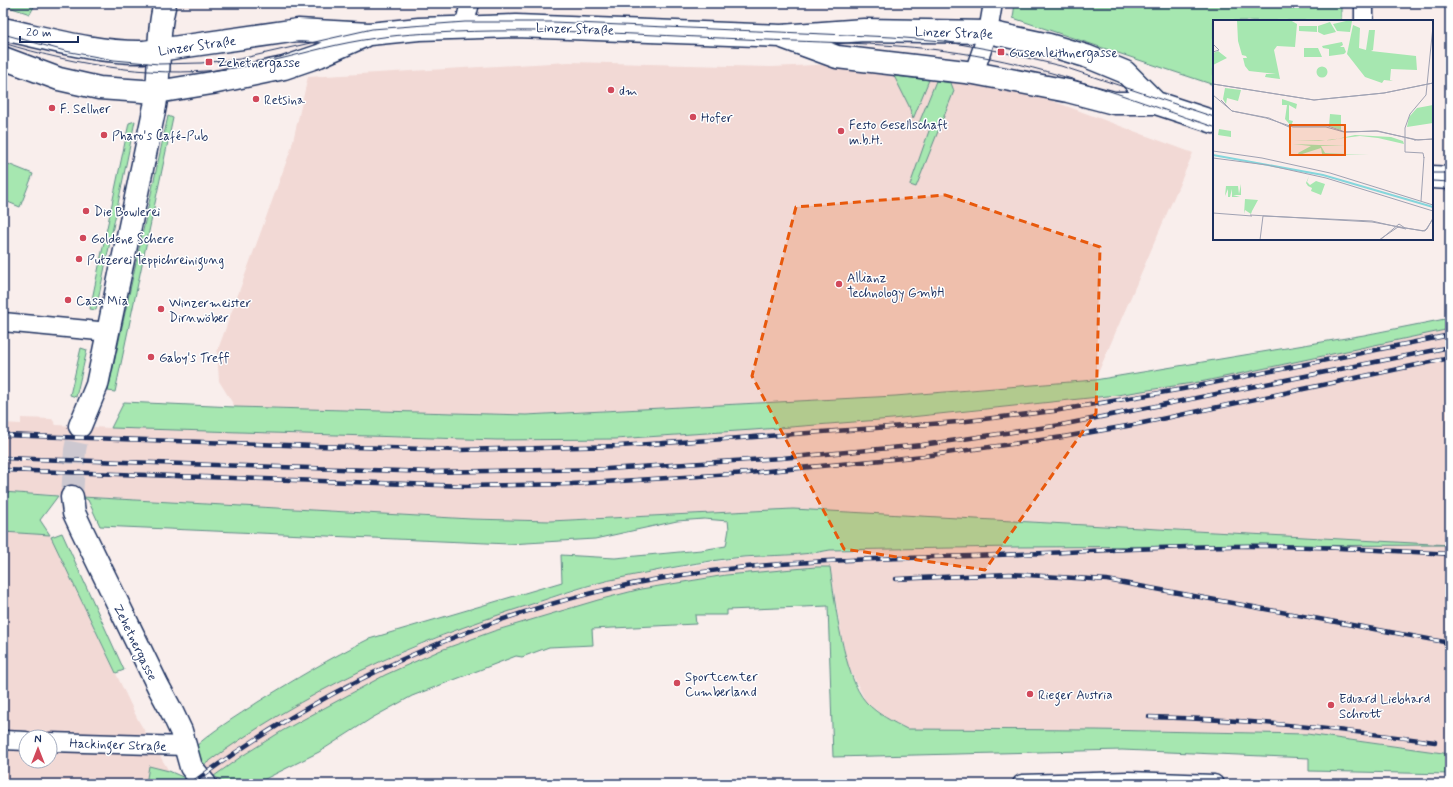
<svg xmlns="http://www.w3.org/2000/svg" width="1453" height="787" viewBox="0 0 1453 787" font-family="Mynerve,sans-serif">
	<rect width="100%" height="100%" fill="#f9eeec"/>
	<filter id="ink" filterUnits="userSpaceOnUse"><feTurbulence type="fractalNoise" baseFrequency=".025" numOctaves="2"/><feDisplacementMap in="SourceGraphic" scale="8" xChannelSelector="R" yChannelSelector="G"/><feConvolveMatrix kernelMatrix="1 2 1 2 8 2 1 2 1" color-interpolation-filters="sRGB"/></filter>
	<g filter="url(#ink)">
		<path fill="#f2d9d5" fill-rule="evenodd" d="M569,62L772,67L837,64L1007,84L1193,153L1095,380L895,396L526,415L235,407L219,381L217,352L291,149L308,77Z
			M1450,329V754L1307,734L1096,730L907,729L886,718L866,702L848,666L842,639L830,567H816L726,575L641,589L494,631L415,661L282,731L242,756L214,776L204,765L246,734L299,702L359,671L478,621L617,578L741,558L817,553L830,550L1014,547L1441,545L793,509L550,521L471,519L3,492V423L21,424V418L52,419L56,425L111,428L497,440L615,439L753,430L892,419L1117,395L1205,381Z
			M3,532L50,535L138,720L169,771L149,766L146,784H3ZM26,737H50V761H26Z"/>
		<path fill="#a6e7b0" stroke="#608b87" d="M3,3H36L30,14L3,5Z
			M1015,3H1341V21H1214V85L1013,18Z
			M894,76L929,80L913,119L909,106Z
			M936,81L951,83L954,91L916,187L910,185L930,128L919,123Z
			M168,116L173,118L115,392L108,391Z
			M135,121L96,310L90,309L129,123Z
			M3,162L33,174L20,207L3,200Z
			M1450,318V329L1205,381L1117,395L892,419L753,430L615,439L497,440L111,428L124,402L235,407L526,415L895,396L1095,380L1364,335Z
			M81,348L87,350L76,397L70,395Z
			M3,492L58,496L40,520L50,535L3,532Z
			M82,497L471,519L550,521L793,509L1450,545L1014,547L830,550C802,556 772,555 743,557C702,561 660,570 620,578C589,584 559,595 529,605C411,642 305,691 204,765L199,760L194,748C213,730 236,717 258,702C294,680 330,658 369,639L562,582L561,555L615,558L701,550L726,546L729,529L728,521L704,519L677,521L595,539L509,544L100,526L88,500Z
			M62,533L124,670L116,673L51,537Z
			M816,567H830C835,602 843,676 866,702C877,714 893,722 907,729L1096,730L1307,734L1450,754V774L1309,771V758L1122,750L833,757L828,606L727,610V615H695L696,624L592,629L593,645L549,647L522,657L516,656L412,696L372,718L319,752L265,779L249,784H226L214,776L242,756L282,731L385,675L441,650L494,631L598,600L641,589L726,575Z
			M149,766L169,771L185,778L178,784H146Z"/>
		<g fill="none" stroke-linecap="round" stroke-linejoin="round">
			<path stroke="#cdc8d0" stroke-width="22" stroke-dasharray="22 11" stroke-linecap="butt" d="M72,497L75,450L80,426"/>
			<defs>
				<path id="minor" d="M1364,21V3
					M464,27L470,3
					M974,73L988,32L993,3
					M3,322L109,332
					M3,740L26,741
					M50,742L185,746
					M1022,784L1128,781L1214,784"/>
				<path id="tertiary" d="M80,426L97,385L155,106C161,72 156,37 165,3
					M72,497L74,513L82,530L158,686L172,712L181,731L191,767L205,784"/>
				<path id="secondary" d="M3,29C50,39 96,53 144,52L298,30L369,34L419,29L516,26L781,36L864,30L988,32L1049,45L1086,56L1125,72L1156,103
					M785,38L837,57L974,73L1068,91L1114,103H1156L1214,122
					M3,58L59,79L99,88L157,92L212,83L284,68L319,56L364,36
					M1432,177L1450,178"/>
			</defs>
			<use href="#minor" stroke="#1b2f5e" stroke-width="21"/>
			<use href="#tertiary" stroke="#1b2f5e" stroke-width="25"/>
			<use href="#secondary" stroke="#1b2f5e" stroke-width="25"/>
			<use href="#minor" stroke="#fff" stroke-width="18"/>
			<use href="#tertiary" stroke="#fff" stroke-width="22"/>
			<use href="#secondary" stroke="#fff" stroke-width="22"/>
			<path stroke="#1b2f5e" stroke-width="1" d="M3,34L65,51L114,60L159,64L201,63L240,59L372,29L465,22H553L892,37L943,41L998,51L1061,66L1214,117
				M3,43C80,66 160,80 241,67C273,62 305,52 337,45C369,38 402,34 435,33C538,27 641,35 744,39C825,43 909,42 990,58C1066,73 1140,102 1214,127
				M1432,173H1450
				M1432,181L1450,182"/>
			<defs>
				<path id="rail" d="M3,435L316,446L460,450L619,446L740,438L958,422L1054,411L1183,389L1450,335
					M3,458L431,472L607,469L782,458L922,445L1061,425L1450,347
					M3,470L466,486L572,484L748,473L924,456L1063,437L1133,425L1450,358
					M896,579L1010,574L1107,580L1450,643
					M1149,717C1247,719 1338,729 1435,742
					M191,784C334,678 505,602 682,575C786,559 892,559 997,555C1076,552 1154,547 1233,546C1306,545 1378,550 1450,554"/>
			</defs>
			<use href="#rail" stroke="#1b2f5e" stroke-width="4.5"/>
			<use href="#rail" stroke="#fff" stroke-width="3" stroke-dasharray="9" stroke-linecap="butt"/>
		</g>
	</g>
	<path fill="#e8590c" fill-opacity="0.2" stroke="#e8590c" stroke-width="3" stroke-dasharray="8 5" stroke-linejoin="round" d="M945,195L1100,247L1096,413L985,570L844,549L752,376L796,207Z"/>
	<g fill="#d1495b" stroke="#fff" stroke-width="1.5">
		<rect x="997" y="48" width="8" height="8" rx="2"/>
		<rect x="205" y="58" width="8" height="8" rx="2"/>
		<circle cx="611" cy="90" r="4"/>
		<circle cx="256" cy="99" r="4"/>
		<circle cx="52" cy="108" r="4"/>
		<circle cx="693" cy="117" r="4"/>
		<circle cx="841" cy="131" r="4"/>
		<circle cx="104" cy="135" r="4"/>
		<circle cx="86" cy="211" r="4"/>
		<circle cx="83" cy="238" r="4"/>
		<circle cx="79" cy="259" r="4"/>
		<circle cx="839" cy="284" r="4"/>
		<circle cx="68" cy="300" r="4"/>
		<circle cx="161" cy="309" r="4"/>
		<circle cx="151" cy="357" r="4"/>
		<circle cx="677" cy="683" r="4"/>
		<circle cx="1030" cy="694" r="4"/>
		<circle cx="1331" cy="705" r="4"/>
	</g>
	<g text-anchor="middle" stroke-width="3" stroke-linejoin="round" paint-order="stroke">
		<g font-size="13" fill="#1b2f5e" stroke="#fff">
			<text transform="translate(575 28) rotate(2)" y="5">Linzer Straße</text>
			<text transform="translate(954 32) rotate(2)" y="5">Linzer Straße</text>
			<text transform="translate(197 45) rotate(-8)" y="5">Linzer Straße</text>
			<text transform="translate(136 642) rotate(64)" y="5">Zehetnergasse</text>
			<text transform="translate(118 744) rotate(2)" y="5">Hackinger Straße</text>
		</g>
		<g font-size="13" fill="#1b2f5e" stroke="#fff" text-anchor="start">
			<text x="1009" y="57">Gusenleithnergasse</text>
			<text x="217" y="67">Zehetnergasse</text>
			<text x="619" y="95">dm</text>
			<text x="264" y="104">Retsina</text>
			<text x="60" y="113">F. Sellner</text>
			<text x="701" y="122">Hofer</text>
			<text x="849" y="129">Festo Gesellschaft<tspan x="849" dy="15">m.b.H.</tspan></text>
			<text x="112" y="140">Pharo's Café-Pub</text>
			<text x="94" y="216">Die Bowlerei</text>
			<text x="91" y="243">Goldene Schere</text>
			<text x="87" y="264">Putzerei Teppichreinigung</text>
			<text x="847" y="282">Allianz<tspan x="847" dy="15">Technology GmbH</tspan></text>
			<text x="76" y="305">Casa Mia</text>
			<text x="169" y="307">Winzermeister<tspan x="169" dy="15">Dirnwöber</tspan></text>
			<text x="159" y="362">Gaby's Treff</text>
			<text x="685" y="681">Sportcenter<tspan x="685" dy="15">Cumberland</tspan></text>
			<text x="1038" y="699">Rieger Austria</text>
			<text x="1339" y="703">Eduard Liebhard<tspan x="1339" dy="15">Schrott</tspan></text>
		</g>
	</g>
	<g transform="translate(1213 20)">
		<rect width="220" height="220" fill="#f9eeec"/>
		<path d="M24,0H77L84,4L82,27L64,26L61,30L67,59L52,57L53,54H63L36,51L32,46L30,38H34L33,36L29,35L25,21ZM133,1H139L137,12L124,11L120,4ZM117,2L123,12L111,15L105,12V6ZM140,5L147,8L146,28L153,30L156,10H162L160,30L158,31L203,36L204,50L178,49L177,60L180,61L171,60L169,63L152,57L134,34ZM86,6H104V12L86,11ZM129,22L130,25L127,27H131L133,32L131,34L116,36V29L110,28L109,26ZM91,28H105L109,37H91ZM5,31L14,38L0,45V33ZM103.5 52a5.5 5.5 0 1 1 11 0a5.5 5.5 0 1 1-11 0ZM12,68L28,70L25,81L14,78L13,84L10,79ZM69,79L84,84L83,89L76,85V100L80,101L78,106L72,99L74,85H69ZM220,85V103L194,107L196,97L204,88ZM117,94L128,95V110L116,106ZM6,109L18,111V117L5,115ZM142,115L178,117L190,121L191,124L165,118L147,116L106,121H81L119,120ZM80,124L132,126H108L112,133L156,135L109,134L108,128L86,135L85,133L98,126ZM96,156L94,162L97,165L103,161L112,164L108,175L98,171L99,168L95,166L92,168L95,166L93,163ZM28,164V175H20L27,177H19V169L17,177H15V169L12,176L13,166H25L26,174ZM32,179L45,180L39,191L36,190L39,191L38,194L32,190L31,194Z" fill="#a6e7b0"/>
		<path fill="none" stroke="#85d6dc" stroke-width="2" d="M0,135L110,155L220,187"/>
		<path fill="none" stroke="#a0a2b3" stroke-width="1" d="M0,24L6,30L0,32M0,64L101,80L171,73L220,63M0,64L101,80L171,73L220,63M0,75L19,91L53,98L80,107H113L131,112L163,111L205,120L220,119M8,80L19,91L56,98L76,107M75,106H115L132,112L165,111L203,120M201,120L220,119M0,131L49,138L117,153L220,185M0,138L54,145L113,158L220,191M211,138L210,133L192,132V108L197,94L213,75L220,6M208,181L211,137M0,193L39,196M37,195L159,202L210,211L214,209L220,198M47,220L50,196L159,201L193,209M166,220L185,207L212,211L220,199M167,220L186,204L192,208"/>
		<path fill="#e8590c" fill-opacity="0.15" stroke="#e8590c" stroke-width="2" d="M77,105H132V135H77Z"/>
		<rect width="220" height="220" fill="none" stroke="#1b2f5e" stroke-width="2"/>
	</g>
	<rect width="1453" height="787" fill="none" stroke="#fff" stroke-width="16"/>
	<rect x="8" y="8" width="1437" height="771" fill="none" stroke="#1b2f5e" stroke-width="1.5" filter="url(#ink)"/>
	<g transform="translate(38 749)"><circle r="19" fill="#ffffff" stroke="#a4acbf"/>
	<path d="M0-3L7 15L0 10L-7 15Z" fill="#d1495b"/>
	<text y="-6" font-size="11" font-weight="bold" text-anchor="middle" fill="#1b2f5e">N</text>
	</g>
	<path d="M20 36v6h58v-6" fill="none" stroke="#1b2f5e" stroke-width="2"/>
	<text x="26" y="36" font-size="12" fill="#1b2f5e" stroke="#ffffff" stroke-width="3" paint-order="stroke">20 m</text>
</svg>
